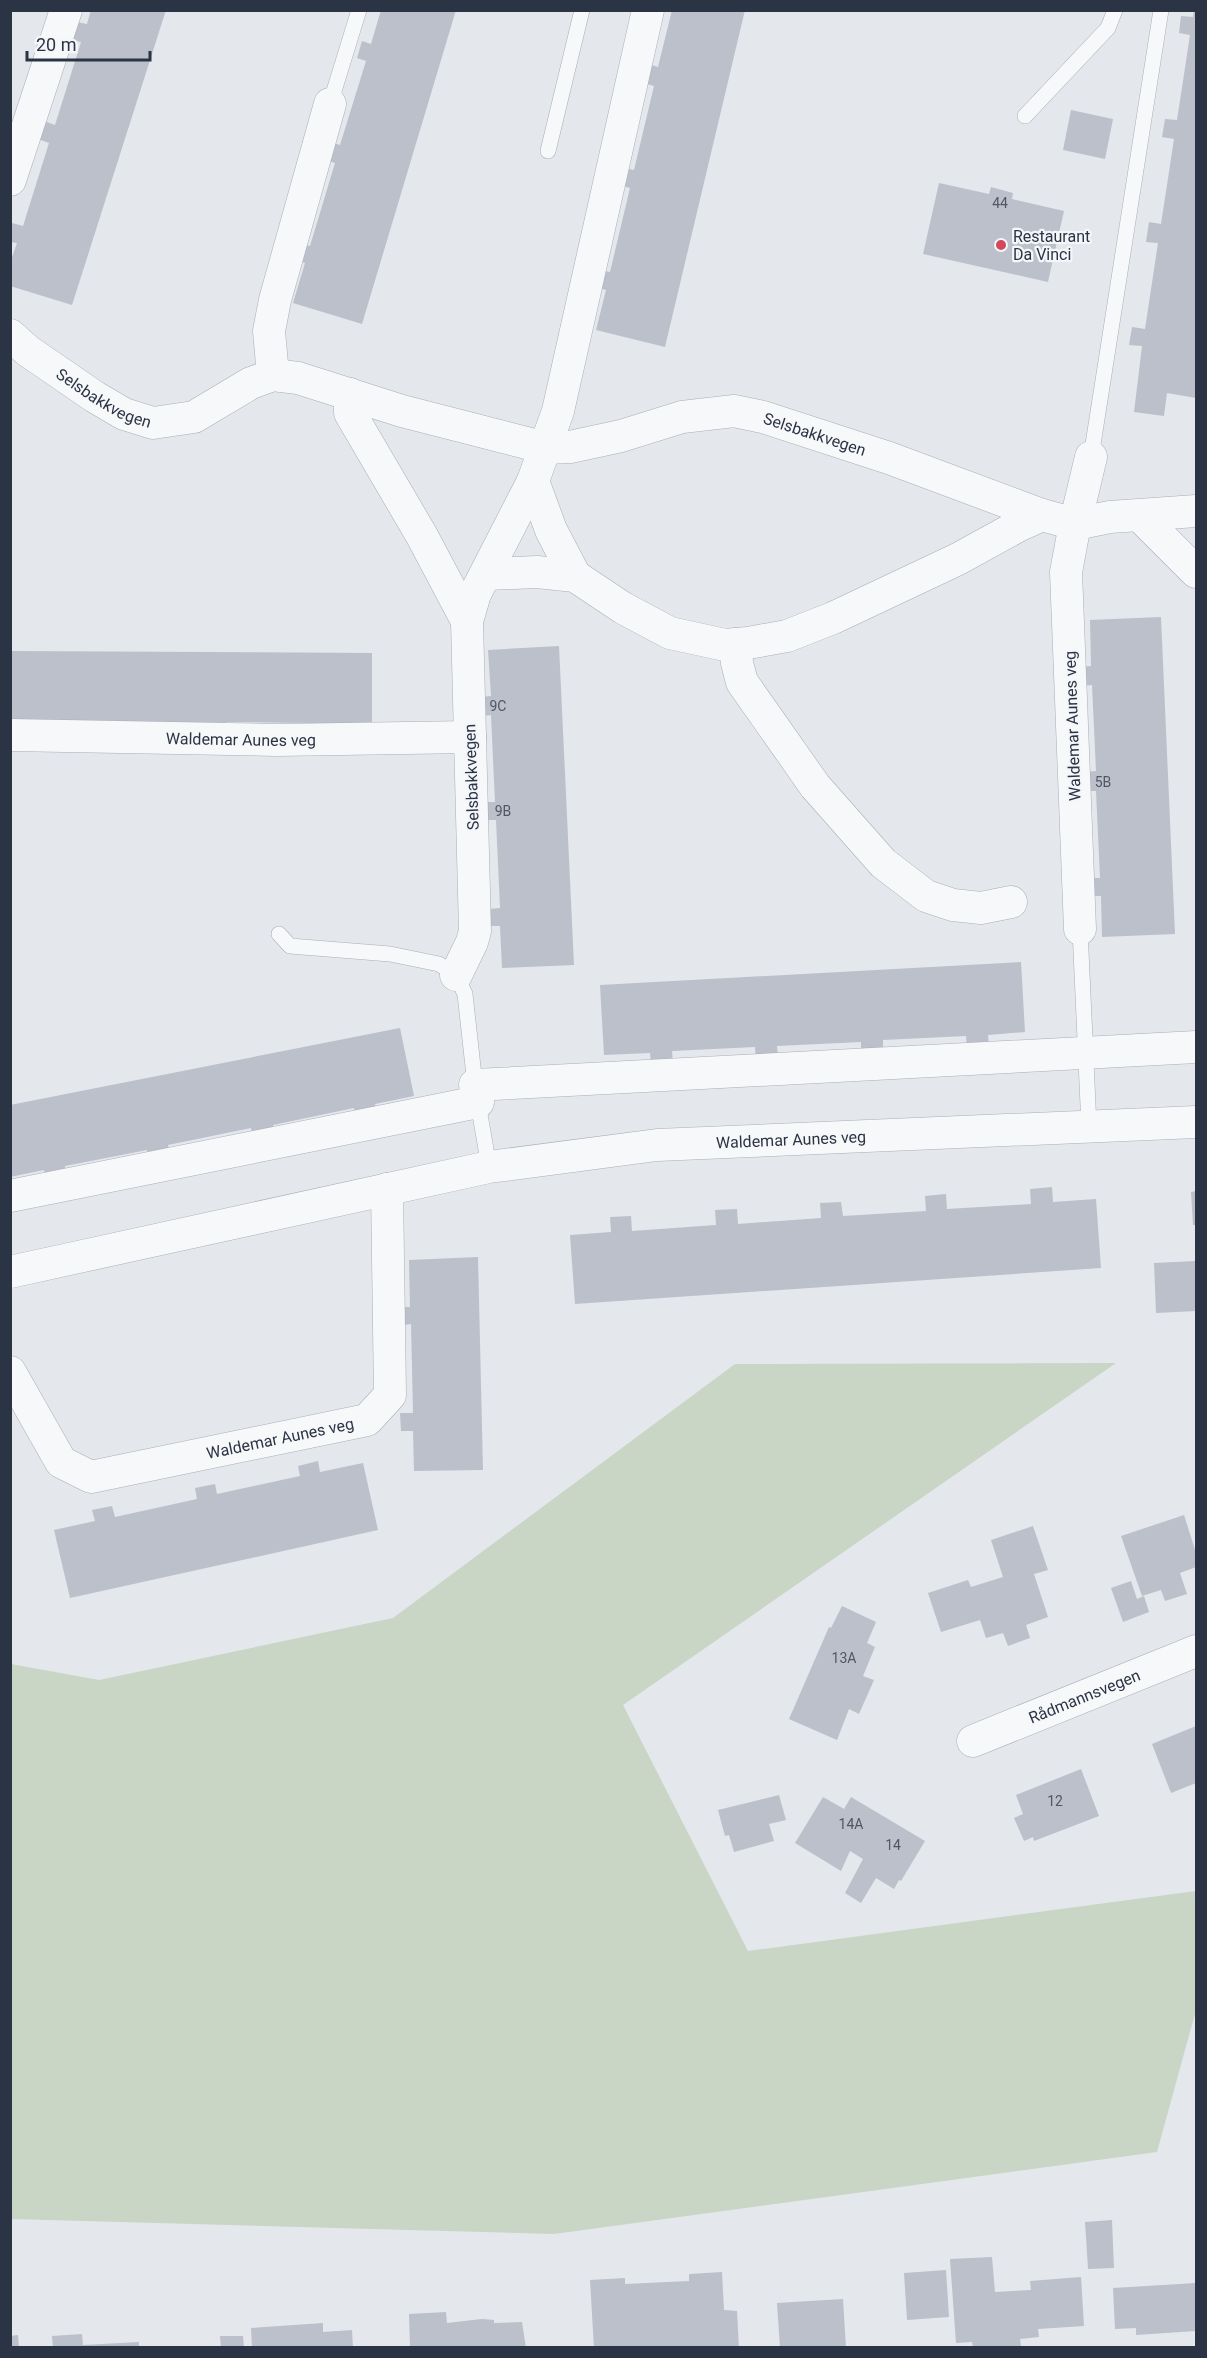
<svg xmlns="http://www.w3.org/2000/svg" width="1207" height="2358" viewBox="0 0 1207 2358" font-family="Roboto,sans-serif">
	<rect width="100%" height="100%" fill="#e4e7ec"/>
	<path fill="#c9d6c5" d="M1116,1363L623,1705L748,1951L1196,1891V2010L1157,2152L554,2234L11,2219V1664L99,1680L393,1618L735,1364Z"/>
	<path fill="#bbc0ca" d="M91,10H166L72,305L10,286V263L17,243L10,242V227L12,223L23,226L49,143L38,139L44,121L55,125L81,42L71,40L77,22L87,24Z
		M381,10H456L362,324L293,303L305,263L296,260L301,244L310,246L335,163L326,160L331,142L340,145L366,61L357,58L362,41L371,44Z
		M672,10H745L665,347L596,330L606,290L596,287L600,270L610,272L630,188L619,185L624,168L634,170L654,86L644,83L648,64L658,67Z
		M1194,10H1196V398L1167,393L1164,416L1134,412L1142,346L1129,345L1132,327L1145,329L1158,243L1146,242L1149,222L1161,224L1174,139L1162,137L1165,119L1177,120L1190,35L1179,33L1181,16L1193,17Z
		M1071,110L1113,119L1105,159L1063,150Z
		M939,183L989,194L991,187L1013,193L1012,199L1064,211L1048,282L923,254Z
		M1161,617L1175,934L1102,937L1101,896H1090L1089,878H1100L1096,791H1087L1086,772L1096,771L1092,685L1081,686V667L1091,666L1090,620Z
		M559,646L574,965L502,968L500,926H490L489,909L500,908L496,820H485V802H495L491,715L482,716L481,697L491,696L488,650Z
		M10,651L372,653V724L331,723V734H309V723L226,722V733L204,732V723L119,722L10,730Z
		M1021,962L1025,1032L988,1035L989,1047L967,1048L966,1036L883,1040V1053L861,1054V1042L777,1046L778,1058L756,1059L755,1047L672,1051L673,1064L651,1065L650,1053L604,1055L600,985Z
		M400,1028L414,1096L375,1104L378,1117L357,1121L354,1108L273,1125L275,1137L253,1141L251,1128L168,1145L171,1157L149,1162L147,1150L65,1166L67,1178L46,1182L44,1170L10,1177V1105Z
		M1052,1187L1053,1202L1096,1199L1101,1268L575,1304L570,1235L611,1232L610,1217L631,1216L632,1231L716,1225L715,1210L737,1209L738,1224L821,1218L820,1203L841,1202L843,1216L926,1211L925,1196L946,1194L947,1209L1031,1204L1030,1189Z
		M1196,1191V1225H1193L1191,1192Z
		M478,1257L483,1470L414,1471L413,1431H401L400,1413H413L411,1324L398,1326V1307H410L409,1260Z
		M1196,1261V1311L1156,1313L1154,1263Z
		M318,1461L320,1472L363,1463L378,1530L70,1598L54,1530L95,1521L92,1510L112,1506L115,1517L197,1499L195,1488L215,1484L217,1494L300,1476L298,1466Z
		M1184,1515L1196,1553V1567L1180,1573L1187,1594L1165,1601L1161,1590L1142,1596L1121,1536Z
		M1033,1526L1048,1570L1034,1574L1048,1617L1026,1625L1030,1638L1008,1646L1003,1633L986,1638L980,1620L941,1632L928,1593L968,1580L971,1587L1003,1577L991,1540Z
		M1131,1581L1137,1599L1144,1596L1149,1612L1123,1622L1111,1588Z
		M842,1606L876,1622L867,1643L875,1647L863,1676L874,1680L859,1714L849,1709L837,1740L789,1719L829,1627L831,1628Z
		M1196,1726V1783L1171,1793L1152,1744Z
		M1081,1769L1099,1816L1034,1841L1033,1837L1024,1841L1014,1818L1023,1814L1016,1795Z
		M779,1795L786,1820L769,1824L774,1841L734,1852L729,1835L725,1836L718,1810Z
		M823,1797L844,1809L851,1797L925,1841L901,1881L899,1880L894,1889L876,1878L861,1903L845,1893L863,1859L850,1851L841,1871L795,1843Z
		M1112,2220L1114,2268L1088,2269L1085,2222Z
		M992,2257L995,2292L1031,2290L1030,2281L1081,2277L1084,2326L1038,2329L1039,2337L1020,2339L1021,2346L1015,2348H973L972,2342L956,2343L950,2259Z
		M946,2270L949,2317L907,2320L904,2273Z
		M722,2272L724,2310L737,2311L739,2348H594L590,2280L625,2278V2284L689,2281V2274Z
		M1196,2283V2331L1136,2335V2328L1115,2329L1113,2288Z
		M843,2299L846,2348H780L777,2303Z
		M446,2312L447,2323L482,2319L494,2320V2323L522,2322L526,2348H410L409,2314Z
		M323,2323V2332L352,2330L353,2348H252L251,2328Z
		M82,2334L83,2345L139,2342V2348H53L52,2336Z
		M18,2335L19,2348H10V2336Z
		M220,2336H243L244,2348H221Z"/>
	<g fill="none" stroke-linecap="round" stroke-linejoin="round">
		<defs>
			<path id="lane" d="M330,104L359,10
				M1025,116L1108,28L1115,10
				M548,151L582,10
				M1091,457L1161,10
				M1080,929L1089,1127
				M279,934L290,946L390,954L439,964L456,975L465,994L475,1085L489,1167"/>
			<g id="street">
				<path d="M10,180L66,10"/>
				<path id="s1" d="M10,335L28,351L95,397L124,414L153,423L194,417L251,383L273,375L298,378L402,411L546,448L570,447L621,436L682,417L734,411L763,417L889,458L1042,515L1075,524L1110,517L1196,511"/>
				<path d="M273,375L269,331L275,300L330,104"/>
				<path d="M350,394V413L422,536L467,621"/>
				<path d="M533,481L551,530L575,576"/>
				<path d="M1141,517L1196,572"/>
				<path d="M487,574L537,572L575,576L623,608L670,633L725,645L748,643L787,636L833,618L958,559L1018,526L1042,515"/>
				<path d="M736,644L737,663L742,682L815,786L883,863L926,896L953,905L981,908L1011,902"/>
				<path id="s2" d="M10,735L277,740L470,737"/>
				<path d="M1080,929L1066,572L1075,524L1091,457"/>
				<path d="M456,975L472,942L475,931L467,621L475,594L533,481L558,411L648,10"/>
				<path d="M475,1085L1196,1047"/>
				<path d="M10,1196L478,1102"/>
				<path id="s3" d="M10,1272L489,1167L657,1145L1196,1122"/>
				<path id="s4" d="M10,1372L61,1462L91,1477L367,1420L390,1395L387,1189"/>
				<path id="s5" d="M973,1741L1196,1651"/>
			</g>
		</defs>
		<use href="#lane" stroke="#a9aeb7" stroke-width="16"/>
		<use href="#street" stroke="#a9aeb7" stroke-width="33"/>
		<use href="#lane" stroke="#f7f8fa" stroke-width="15"/>
		<use href="#street" stroke="#f7f8fa" stroke-width="32"/>
	</g>
	<circle fill="#d1495b" stroke="#f4f6f9" stroke-width="2" cx="1001" cy="245" r="6"/>
	<g text-anchor="middle" stroke-width="4.5" stroke-linejoin="round" paint-order="stroke">
		<g font-size="14" fill="#4f5766">
			<text x="1000" y="208">44</text>
			<text x="498" y="711">9C</text>
			<text x="1103" y="787">5B</text>
			<text x="503" y="816">9B</text>
			<text x="844" y="1663">13A</text>
			<text x="1055" y="1806">12</text>
			<text x="851" y="1829">14A</text>
			<text x="893" y="1850">14</text>
		</g>
		<g font-size="16" fill="#2b3445" stroke="#f4f6f9" text-anchor="start">
			<text x="1013" y="242">Restaurant<tspan x="1013" dy="18">Da Vinci</tspan></text>
		</g>
		<g font-size="16" fill="#2b3445" stroke="#f4f6f9">
			<text dy="6" stroke="none"><textPath href="#s1" startOffset="114">Selsbakkvegen</textPath></text>
			<text dy="6" stroke="none"><textPath href="#s1" startOffset="860">Selsbakkvegen</textPath></text>
			<text transform="translate(1072 726) rotate(-92)" y="6">Waldemar Aunes veg</text>
			<text dy="6" stroke="none"><textPath href="#s2" startOffset="231">Waldemar Aunes veg</textPath></text>
			<text transform="translate(471 777) rotate(-92)" y="6">Selsbakkvegen</text>
			<text dy="6" stroke="none"><textPath href="#s3" startOffset="794">Waldemar Aunes veg</textPath></text>
			<text dy="6" stroke="none"><textPath href="#s4" startOffset="330">Waldemar Aunes veg</textPath></text>
			<text dy="6" stroke="none"><textPath href="#s5" startOffset="120">Rådmannsvegen</textPath></text>
		</g>
	</g>
	<rect width="1207" height="2358" fill="none" stroke="#2b3445" stroke-width="24"/>
	<path d="M27 51v9h123v-9" fill="none" stroke="#2b3445" stroke-width="3"/>
	<text x="36" y="51" font-size="18" fill="#2b3445" stroke="#f4f6f9" stroke-width="4.5" paint-order="stroke">20 m</text>
</svg>
